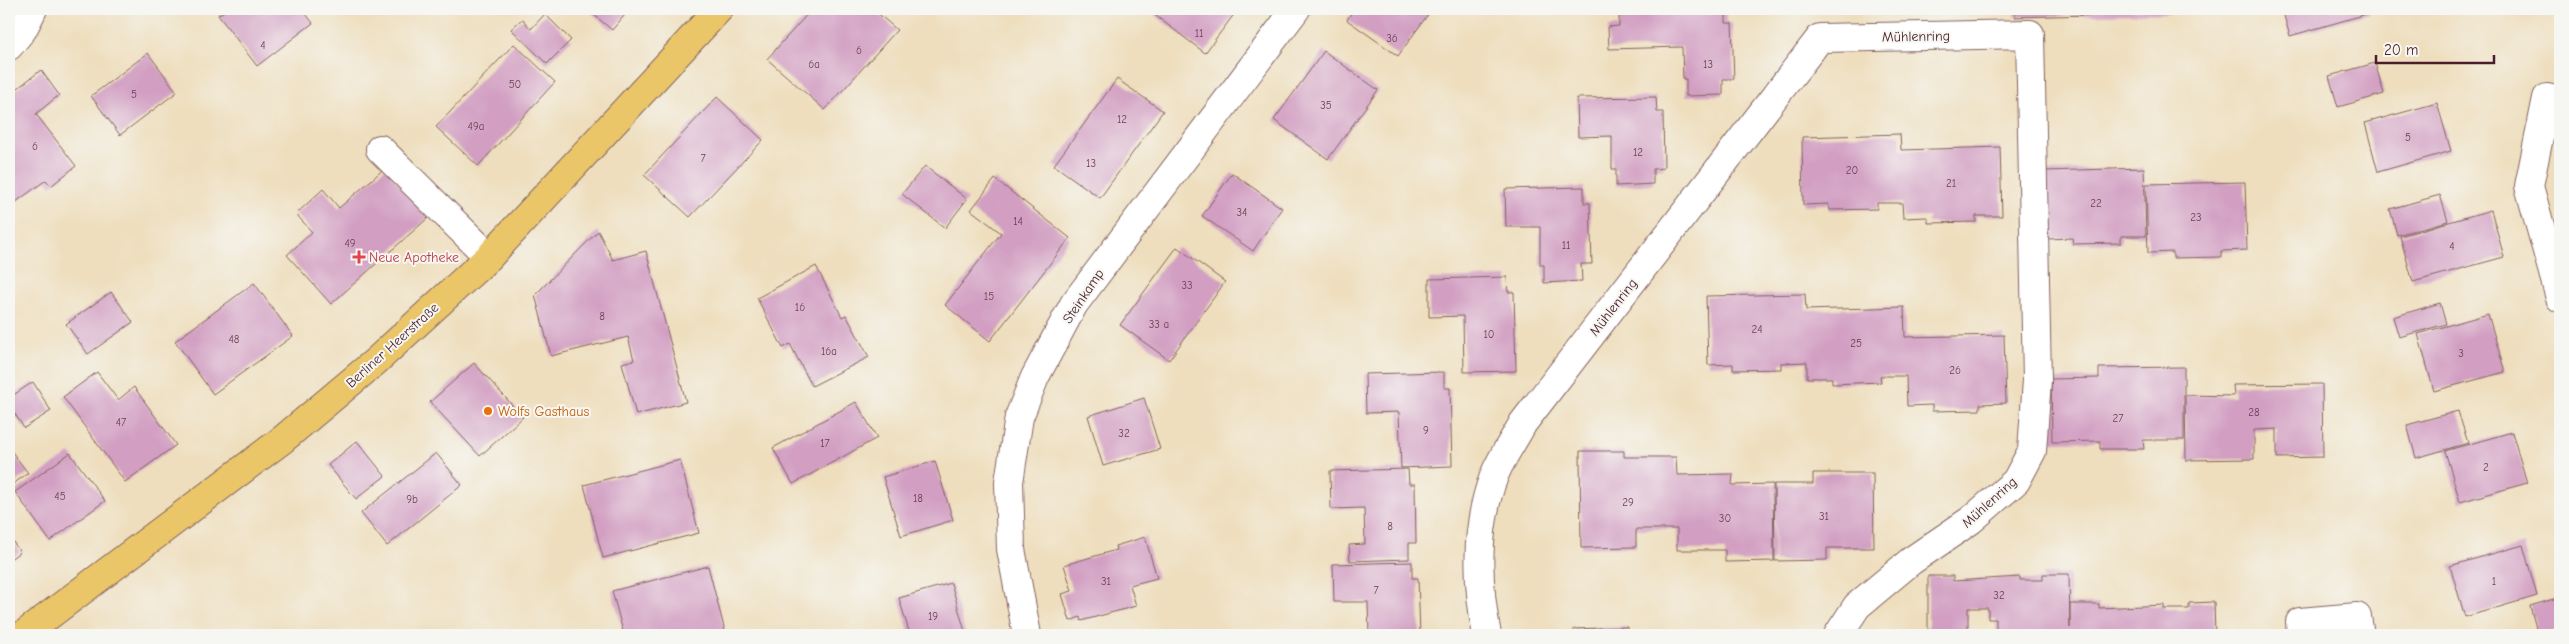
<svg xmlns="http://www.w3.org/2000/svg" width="2569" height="644" viewBox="0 0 2569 644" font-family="'Comic Neue',sans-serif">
	<rect width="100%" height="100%" fill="#f6f6f2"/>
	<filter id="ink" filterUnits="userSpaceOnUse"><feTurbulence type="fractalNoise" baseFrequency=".02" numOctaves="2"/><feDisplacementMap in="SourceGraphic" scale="10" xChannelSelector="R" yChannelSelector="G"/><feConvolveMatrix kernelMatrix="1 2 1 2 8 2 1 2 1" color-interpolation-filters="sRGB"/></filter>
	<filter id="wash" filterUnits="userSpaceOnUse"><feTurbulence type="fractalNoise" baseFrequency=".0096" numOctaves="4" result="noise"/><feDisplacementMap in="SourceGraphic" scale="20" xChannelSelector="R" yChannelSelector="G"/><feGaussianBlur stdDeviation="1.12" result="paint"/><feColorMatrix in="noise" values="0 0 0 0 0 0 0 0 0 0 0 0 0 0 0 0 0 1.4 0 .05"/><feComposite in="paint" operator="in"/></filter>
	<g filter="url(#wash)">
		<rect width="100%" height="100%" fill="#eedebd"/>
		<g id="blocks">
			<path fill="#d29fc2" d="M227,9H302L313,23L257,66L218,15Z
				M587,9H630L612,30Z
				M812,9H873L897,30L825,110L767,59Z
				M1155,9H1238L1205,53L1152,13Z
				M1354,9H1423L1429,13L1398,56L1347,20Z
				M1726,9V23H1732L1734,79H1723V95L1686,96V79H1683L1682,47L1609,49L1608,27L1619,26V10Z
				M2015,9H2241L2242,11L2015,17Z
				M2282,9H2369L2370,13L2290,36Z
				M545,14L571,40L547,64L511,29L522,19L531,29Z
				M514,44L555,82L478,166L436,127Z
				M1324,51L1378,90L1328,159L1274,120Z
				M148,53L177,92L120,135L91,96Z
				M2375,63L2384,94L2338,107L2329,76Z
				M41,70L59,95L36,114L76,166L51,186L46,180L16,202L9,192V125L14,121L9,114V95Z
				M1117,79L1163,111L1100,198L1054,165Z
				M717,97L763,140L690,217L644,175Z
				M1656,97L1657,112H1663L1664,168L1653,169V184L1616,186V169H1612V136L1578,137L1577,98Z
				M2437,103L2451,151L2378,172L2365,123Z
				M1900,134L1901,150L2000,147L2002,216H1976V222L1928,223V217L1903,218L1902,203H1877V209L1829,210L1828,204L1803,205L1802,137Z
				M925,166L967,199L945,228L902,194Z
				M385,168L429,217L331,304L287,255L312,232L296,214L323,189L339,208Z
				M2144,168L2146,236H2121V243L2073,244L2072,238L2047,239L2045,171Z
				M1232,173L1282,208L1253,251L1202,216Z
				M995,179L1070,238L990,341L945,305L1001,233L971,210Z
				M2245,182L2247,250L2221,251V257L2173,258V252L2148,253L2146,184Z
				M1584,187V203H1590L1592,264H1581L1582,281L1544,283V265H1540V227H1506L1505,189Z
				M2440,195L2448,221L2397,235L2390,209Z
				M2491,210L2504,257L2413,282L2400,236Z
				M598,231L613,260L646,251L686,402L636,415L622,363L634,360L628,337L551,356L535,295Z
				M1177,247L1225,282L1169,360L1120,325Z
				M816,266L842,317L846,315L869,357L812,386L790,344L783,348L757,298Z
				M1507,277L1508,292H1514L1516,371L1464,372L1463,316L1429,317V279Z
				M254,283L293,336L213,394L175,341Z
				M111,292L133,322L88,354L66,324Z
				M1805,294L1806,310L1904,307L1905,337L2004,335L2006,403L1980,404V410L1932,411V405L1907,406L1906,376H1880L1881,382L1832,384V378H1807V362L1781,363V369L1733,370V364L1708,365L1706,296Z
				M2440,303L2446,324L2399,337L2393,317Z
				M2488,314L2505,372L2434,391L2418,334Z
				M474,363L523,417L480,456L430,402Z
				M2184,367V440H2143L2144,449H2100V441L2052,442L2051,379L2099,378V368Z
				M97,372L118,400L134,387L176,445L125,482L63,397Z
				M1444,372V388H1450L1452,466L1401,468L1399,412L1366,413L1365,374Z
				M33,382L51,411L24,428L9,405V398Z
				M2322,384L2323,457L2277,458V429L2254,430V459L2186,460L2185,395L2234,396L2233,385Z
				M1144,398L1160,449L1103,466L1088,416Z
				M856,402L877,438L793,484L773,448Z
				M2458,411L2468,443L2416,458L2407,425Z
				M2512,432L2527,483L2460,502L2445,451Z
				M357,441L385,476L356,499L328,465Z
				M9,448L28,473L9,487Z
				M1580,451H1624V457H1676L1677,475L1733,474L1732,485L1773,484L1774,561L1725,562V550H1677V529H1636V547L1581,548Z
				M70,453L105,501L50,541L15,492Z
				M436,453L462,485L387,546L361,513Z
				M680,460L699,533L603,558L584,485Z
				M935,461L953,520L901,536L883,477Z
				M1408,469L1409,484H1415L1416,543H1409V559L1350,561L1349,545L1365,544L1364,508L1331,509L1330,471Z
				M1813,473H1873L1874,548H1827V560L1775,561L1774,484H1813Z
				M9,536L20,552L9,560Z
				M1145,537L1157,578L1130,585L1136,606L1081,621L1080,617L1070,621L1062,594L1072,591L1064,565L1116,550L1115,546Z
				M2523,545L2537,596L2465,617L2450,566Z
				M1412,562V578H1418L1420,635H1369L1368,602H1334L1333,564Z
				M708,566L726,635H624L612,591Z
				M2043,574H2069L2070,628V604H2099V608L2164,605V609H2189V603L2214,602L2215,635H1996V619H1988V608H1968V635H1928V576H1953V581L2020,577V580H2043Z
				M951,583L966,635H910L899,598Z
				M2557,598L2560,612V630L2538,635L2530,606Z
				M1627,627V635H1574V629Z"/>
		</g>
	</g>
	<g filter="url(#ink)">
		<use href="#blocks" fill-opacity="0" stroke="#83625e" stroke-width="1"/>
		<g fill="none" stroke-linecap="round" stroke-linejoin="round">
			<defs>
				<path id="minor" d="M9,46L23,29L33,9
					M2547,98L2529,186L2560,298
					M380,149L489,257
					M1027,635L1011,549L1009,482L1019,417L1035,377L1074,304L1296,9
					M1487,635C1477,584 1475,526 1494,476C1501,458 1514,440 1523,423L1820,38L2030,34L2037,380L2032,451L2016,481L1971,520L1911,561L1857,606L1838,635
					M2301,635L2300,622L2357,617L2360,635"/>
				<path id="major" d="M23,635L282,440L376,361L489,257L719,9"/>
			</defs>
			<use href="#minor" stroke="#83625e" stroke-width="30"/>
			<use href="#major" stroke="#83625e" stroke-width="30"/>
			<use href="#minor" stroke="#fff" stroke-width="28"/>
			<use href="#major" stroke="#eac669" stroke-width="28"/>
		</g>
	</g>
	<path fill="#e0444e" stroke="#f6f6f2" stroke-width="2" d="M356.5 249.5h5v5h5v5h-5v5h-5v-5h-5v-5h5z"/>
	<circle fill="#e8710a" stroke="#f6f6f2" stroke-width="2" cx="488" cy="411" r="5"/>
	<g text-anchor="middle" stroke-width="4" stroke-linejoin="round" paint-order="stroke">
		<g font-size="11" fill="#6c3f51">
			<text x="1199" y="37">11</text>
			<text x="1392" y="42">36</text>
			<text x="263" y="49">4</text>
			<text x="859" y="54">6</text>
			<text x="814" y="68">6a</text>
			<text x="1708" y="68">13</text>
			<text x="515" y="88">50</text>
			<text x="134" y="98">5</text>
			<text x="1326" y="109">35</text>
			<text x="1122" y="123">12</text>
			<text x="476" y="130">49a</text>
			<text x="2408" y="141">5</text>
			<text x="35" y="150">6</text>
			<text x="1638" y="156">12</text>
			<text x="703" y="162">7</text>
			<text x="1091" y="167">13</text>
			<text x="1852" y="174">20</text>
			<text x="1951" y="187">21</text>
			<text x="2096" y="207">22</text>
			<text x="1242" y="216">34</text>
			<text x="2196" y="221">23</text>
			<text x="1018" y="225">14</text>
			<text x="350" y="247">49</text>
			<text x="1566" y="249">11</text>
			<text x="2452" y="250">4</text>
			<text x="1187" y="289">33</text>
			<text x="989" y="300">15</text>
			<text x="800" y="311">16</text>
			<text x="602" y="320">8</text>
			<text x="1159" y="328">33 a</text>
			<text x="1757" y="333">24</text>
			<text x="1489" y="338">10</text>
			<text x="234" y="343">48</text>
			<text x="1856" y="347">25</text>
			<text x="829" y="355">16a</text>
			<text x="2461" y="357">3</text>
			<text x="1955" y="374">26</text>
			<text x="2254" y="416">28</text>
			<text x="2118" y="422">27</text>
			<text x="121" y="426">47</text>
			<text x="1426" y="434">9</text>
			<text x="1124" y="437">32</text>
			<text x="825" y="447">17</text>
			<text x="2486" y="471">2</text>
			<text x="60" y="500">45</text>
			<text x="918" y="502">18</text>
			<text x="412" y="503">9b</text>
			<text x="1628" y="506">29</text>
			<text x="1824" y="520">31</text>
			<text x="1725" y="522">30</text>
			<text x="1390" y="530">8</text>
			<text x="1106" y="585">31</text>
			<text x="2494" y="585">1</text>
			<text x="1376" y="594">7</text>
			<text x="1999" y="599">32</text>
			<text x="933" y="620">19</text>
		</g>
		<g font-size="14" fill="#4a1f2b" stroke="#f6f6f2">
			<text transform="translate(1916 36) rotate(-1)" y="5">Mühlenring</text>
			<text transform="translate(1083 296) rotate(-56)" y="5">Steinkamp</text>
			<text transform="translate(1613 307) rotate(-52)" y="5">Mühlenring</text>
			<text transform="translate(392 345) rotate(-42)" y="5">Berliner Heerstraße</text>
			<text transform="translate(1989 502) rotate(-42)" y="5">Mühlenring</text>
		</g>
		<g font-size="14" fill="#be3a42" stroke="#f6f6f2" text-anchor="start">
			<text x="369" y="262">Neue Apotheke</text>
		</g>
		<g font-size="14" fill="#c56008" stroke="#f6f6f2" text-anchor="start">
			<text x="498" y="416">Wolfs Gasthaus</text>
		</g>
	</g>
	<rect width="2569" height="644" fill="none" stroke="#f6f6f2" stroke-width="30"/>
	<path d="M2376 55v8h118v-8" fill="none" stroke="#4a1f2b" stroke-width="2.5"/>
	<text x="2384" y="55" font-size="15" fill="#4a1f2b" stroke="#f6f6f2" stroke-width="4" paint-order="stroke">20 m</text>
</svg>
